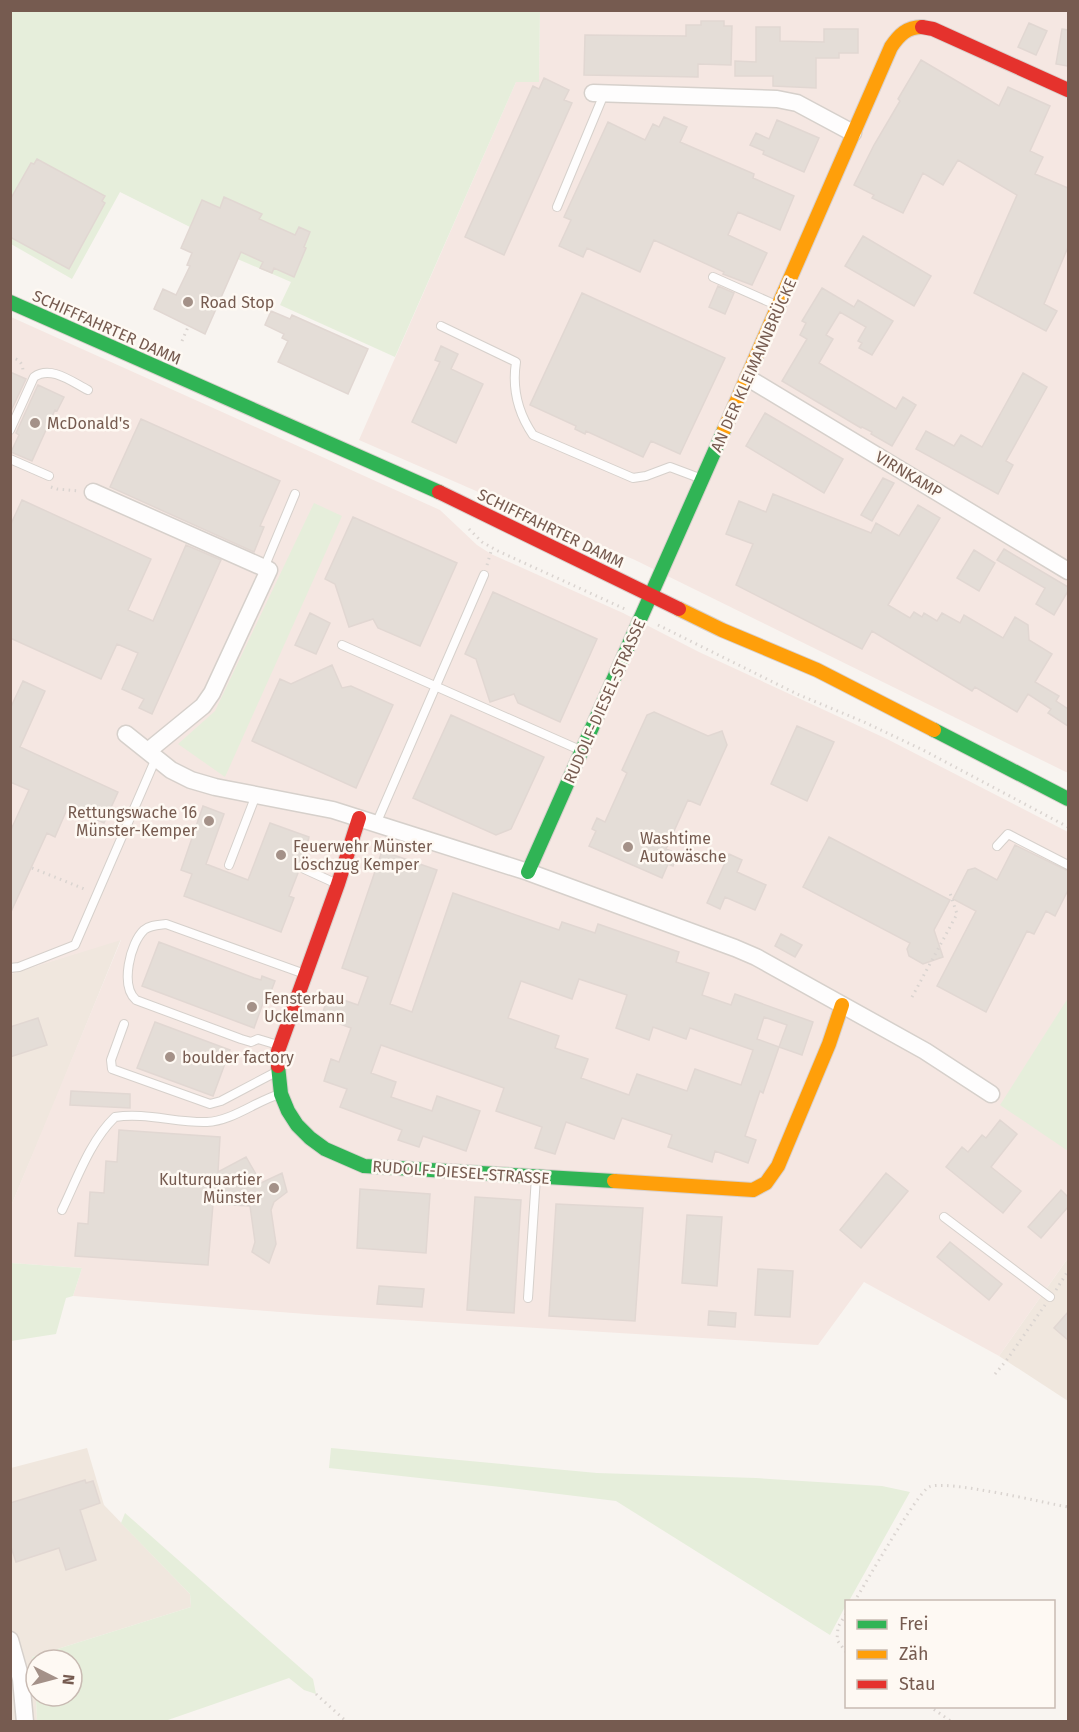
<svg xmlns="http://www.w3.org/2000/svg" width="1079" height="1732" viewBox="0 0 1079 1732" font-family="'Fira Sans',sans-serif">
	<rect width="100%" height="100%" fill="#f8f4f0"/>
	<path fill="#f0e7de" d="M121,939L51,1111L11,1206V974Z
		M1068,1258V1401L999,1356Z
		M87,1448L104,1505L190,1594L191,1607L32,1657L35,1678L37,1721L11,1722V1468Z"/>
	<path fill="#f5e7e2" d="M540,11H1068V773L635,560L359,440L516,82H539Z
		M11,317L440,510L477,545L491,554L623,613L699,652L887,739L1068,832V1258L999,1356L864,1282L818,1345L319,1315L73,1296L82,1268L11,1263V1206L121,940L11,974Z"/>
	<path fill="#e6eedb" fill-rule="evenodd" d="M11,11H540L539,82H516L395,357L280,305L291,282L212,248L202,233L120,192L72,279L11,244Z
		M314,503L342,516L225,777L178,744L215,711Z
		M1068,998V1151L1000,1105Z
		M11,1263L82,1268L73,1296L66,1298L56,1334L11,1341Z
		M331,1448L597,1473L756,1478L882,1486L910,1492L849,1601L846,1602V1605L830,1635L616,1501L510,1488L329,1468Z
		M125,1513L313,1679L316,1694L304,1690L289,1678L165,1721H37L35,1678L32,1657L191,1607L190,1594L121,1523ZM36,1660H72V1696H36Z"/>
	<path fill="#e4ddd7" stroke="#e1d7d2" stroke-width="1.5" fill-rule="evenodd" d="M701,21H724V26H732L731,65L698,64V77L584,75L585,35L686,36V25H701Z
		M1029,23L1047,31L1036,55L1018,47Z
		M756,27H780V41L824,42V29H858V53H839V58H816V88L773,86V76H735V61L756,62Z
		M1062,29L1068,30V66L1056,64Z
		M921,60L999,106L1008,87L1050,106L1030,151L1043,157L1035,174L1068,188V247L1044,304L1057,311L1046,331L974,293L1017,195L958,160L943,185L923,173L903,213L872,198L874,195L854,185L874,145L900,101L898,99Z
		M544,78L569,90L564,100L572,103L504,255L465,237L533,86L539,89Z
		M664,117L687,127L680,142L754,174L753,178L794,196L780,230L738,212L728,235L767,253L752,285L723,274L724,272L654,240L640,272L587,248L583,257L559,246L571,220L564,217L608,122L645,140L653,124L659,127Z
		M777,120L819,138L804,172L763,154L764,151L750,145L756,133L769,139Z
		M37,159L105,196L102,201L105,203L69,269L10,237V200L31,163L34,164Z
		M224,197L262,214L259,219L295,235L299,227L310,232L304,247L306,248L294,277L274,268L272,273L260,268L263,262L241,252L205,334L154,309L163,289L176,295L190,266L187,265L192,253L181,248L202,200L220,208Z
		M863,236L931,276L914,306L845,266Z
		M718,286L734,293L725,314L709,307Z
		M822,288L854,307L858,300L893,321L872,355L859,348L862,343L858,341L866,327L840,312L826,335L833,339L819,363L896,409L903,397L916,405L892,446L871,434L872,432L862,427L861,428L782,381L807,339L800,335L806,323L802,321Z
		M582,293L725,358L680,454L651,441L643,457L586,431L585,434L575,429L576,426L530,405Z
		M271,311L290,319L292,315L368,349L348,394L278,362L288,341L282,338L284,334L265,325Z
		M441,346L458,354L451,369L483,384L456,443L412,422L440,362L435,360Z
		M10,372L26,379L10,413Z
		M1023,373L1047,387L1006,461L1013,465L998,494L916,449L926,431L954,446L961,435L982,447Z
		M38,385L64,397L57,411L55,410L32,461L11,452L19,435L16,433Z
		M765,413L843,459L824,493L746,446Z
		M141,419L280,481L260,526L264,527L254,552L110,487Z
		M883,478L894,483L872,521L861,515Z
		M773,494L871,533L876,523L899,536L918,505L940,518L888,605L910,618L914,612L922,617L924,613L937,621L942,613L960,623L964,615L1003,638L1015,617L1028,625L1029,640L1052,654L1035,682L1059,696L1056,701L1068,709V726L1048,713L1051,709L1028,694L1017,712L975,687L972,691L872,631L862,649L736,585L753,544L726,534L739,501L766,512Z
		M22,500L151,559L128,610L153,621L186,545L221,560L152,714L139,708L144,699L122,689L138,653L117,644L101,679L10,638V526Z
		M353,517L457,563L420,646L378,628L373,619L349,627L335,584L325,579Z
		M1004,549L1068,587V591L1054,615L1036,604L1045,588L997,560Z
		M974,550L995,563L979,591L957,578Z
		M493,592L597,639L560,722L518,703L514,694L490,702L476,659L465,654Z
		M310,613L330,623L316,654L295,645Z
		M332,665L342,688L351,686L393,705L356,788L252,741L280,679L291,684Z
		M23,681L45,691L20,747L118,792L104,823L68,807L55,837L47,833L10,914V832L29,790L10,782V709Z
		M654,712L708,736L722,731L727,745L700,805L688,800L666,849L678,854L673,866L668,864L662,878L589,846L596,831L592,829L597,818L605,822L627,773L622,770L647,715Z
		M451,715L544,757L511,829L496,835L413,798Z
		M797,726L834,742L807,801L771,784Z
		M203,806L224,814L206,864L248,880L270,823L309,837L303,861L297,862L294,865L295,870L298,873L289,896L294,898L281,932L184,896L192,874L181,870Z
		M829,837L950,900L934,930L943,957L923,964L909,956L907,949L910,943L803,887Z
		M1015,845L1068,871V890L1055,916L1046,911L1034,934L1027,931L986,1012L937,986L976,911L953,899L968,870L975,868L997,880Z
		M382,851L437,870L390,1004L412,1012L453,893L559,930L562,922L595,933L598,924L679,952L676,962L709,973L702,995L731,1005L735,994L813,1022L802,1055L779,1047L763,1093L760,1091L745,1136L756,1140L748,1163L715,1151L712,1162L668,1147L672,1135L622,1118L614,1139L566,1122L555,1154L535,1148L542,1127L496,1111L504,1088L381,1045L371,1073L396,1082L391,1097L432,1111L437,1096L480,1111L466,1151L423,1136L419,1147L398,1140L402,1130L340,1107L347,1089L324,1081L331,1059L339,1062L351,1028L321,1017L329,995L358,1005L368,977L342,968ZM579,979L627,995L616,1028L649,1040L653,1027L686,1039L690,1028L753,1050L741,1085L695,1069L687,1091L637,1074L629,1095L581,1078L588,1059L555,1048L559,1036L508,1018L521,981L572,999ZM764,1017L787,1025L779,1047L757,1039Z
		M729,854L742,860L737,872L766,885L755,910L725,897L720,909L707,903Z
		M781,934L802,945L795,957L775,946Z
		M159,942L254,978L261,980L262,976L275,981L270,994L267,992L254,1028L142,986Z
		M38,1018L47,1045L10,1057V1027Z
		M155,1022L230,1050L213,1096L137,1068Z
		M71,1091L130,1094V1108L70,1105Z
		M1000,1120L1017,1134L991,1167L1021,1191L1003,1213L946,1167L962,1147L968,1152L982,1135L986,1138Z
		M119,1130L220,1137L218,1172L246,1157L261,1183L282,1173L287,1192L274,1202L271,1210L276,1244L269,1263L252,1252L255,1242L250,1206L213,1204L208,1265L75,1256L78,1223L88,1224L90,1192L104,1193L106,1161L117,1162Z
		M886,1173L908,1191L861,1248L840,1230Z
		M360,1189L430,1194L426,1253L357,1248Z
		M1061,1190L1068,1197V1207L1041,1238L1028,1227Z
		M475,1197L521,1200L514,1313L467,1310Z
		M556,1204L643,1208L635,1321L549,1316Z
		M687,1215L722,1217L717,1286L682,1283Z
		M950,1242L1002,1284L989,1300L937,1257Z
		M758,1269L793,1271L790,1317L755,1315Z
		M379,1286L424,1289L422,1307L377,1304Z
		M709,1311L736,1313L735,1327L708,1325Z
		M1068,1312V1340L1054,1328Z
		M85,1480L86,1483L93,1481L100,1503L80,1510L96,1560L66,1570L59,1548L16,1562L10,1544V1503Z"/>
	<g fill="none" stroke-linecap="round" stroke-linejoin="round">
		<defs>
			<path id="lane" d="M557,207L604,94
				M713,277L776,305
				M441,326L516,362C512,388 518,413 533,435L633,478L646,476L670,467L702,479
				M10,430L34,377C51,365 72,382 88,390
				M10,459L49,476
				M264,568L295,494
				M342,645L580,750
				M376,824L484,575
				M997,846L1008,834L1068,865
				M229,865L256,795
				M300,867L335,883
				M10,968L19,967L75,945L156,758
				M124,1024L111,1060L112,1069L210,1104L221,1101L276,1072
				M278,1045L258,1039L251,1042L241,1039L136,1000C120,986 130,943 144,930C150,925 158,925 166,924L302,973
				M62,1210C77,1179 90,1141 115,1117C145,1112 176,1123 207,1122C232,1121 256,1101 280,1094
				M944,1217L1050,1297
				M528,1298L536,1177"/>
			<path id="street" d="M593,93L777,99L797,103L853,133
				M748,378L1068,571
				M93,492L269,570L212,693L203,706L148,751
				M126,734L171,770L191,780L215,787L333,810L528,872L735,948L756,957L925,1051L991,1094
				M10,1640L21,1679L25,1722"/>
			<path id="fast" d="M10,302L439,492
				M934,730L1068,799
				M528,872L724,430
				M278,1066L281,1094L288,1111L297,1125L310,1138L325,1149L364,1166L614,1181"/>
			<path id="slow" d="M724,430L891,47C899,35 907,27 922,27
				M679,609L722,630L817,670L934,730
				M614,1181L753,1190L766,1183L778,1166L829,1044L842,1005"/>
			<path id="jam" d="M922,27L933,29L1068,90
				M439,492L679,609
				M278,1066V1051L338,884L359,818"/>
		</defs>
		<use href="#lane" stroke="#d6d0cb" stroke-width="10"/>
		<use href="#street" stroke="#d6d0cb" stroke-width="19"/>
		<use href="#fast" stroke="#d8d0cc" stroke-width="16"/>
		<use href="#slow" stroke="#d8d0cc" stroke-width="16"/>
		<use href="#jam" stroke="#d8d0cc" stroke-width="16"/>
		<path stroke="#dad4d0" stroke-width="3" stroke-dasharray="1.5 4.5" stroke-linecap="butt" d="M182,341L188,327
			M10,357C19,359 23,363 23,372
			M51,487L57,489L80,491
			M469,529L482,542L498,551L625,609
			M487,565L492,548
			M658,625L797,694L864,722L923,750L1068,827
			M32,868L87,890
			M912,997L957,914L949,890
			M1056,1290L1068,1271
			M995,1374L1006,1361L1045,1305
			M854,1602C866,1583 916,1494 929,1487C945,1479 1045,1503 1068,1507
			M846,1614L838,1627L837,1640L846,1652
			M316,1694L347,1722
			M929,1706L952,1722"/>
		<use href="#lane" stroke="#fefdfd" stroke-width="8"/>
		<use href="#street" stroke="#fefdfd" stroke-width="16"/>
		<use href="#fast" stroke="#30b455" stroke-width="14"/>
		<use href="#slow" stroke="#ff9f0a" stroke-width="14"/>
		<use href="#jam" stroke="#e5322d" stroke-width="14"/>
	</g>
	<g fill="#a49188" stroke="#fef9f3" stroke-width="2">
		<circle cx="188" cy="302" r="6"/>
		<circle cx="35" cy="423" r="6"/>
		<circle cx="209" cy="821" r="6"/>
		<circle cx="628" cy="847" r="6"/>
		<circle cx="281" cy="855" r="6"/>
		<circle cx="252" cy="1007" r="6"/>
		<circle cx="170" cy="1057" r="6"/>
		<circle cx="274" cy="1188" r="6"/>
	</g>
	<g text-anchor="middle" stroke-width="5" stroke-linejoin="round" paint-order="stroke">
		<g font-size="16" fill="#765b50" stroke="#fef9f3" text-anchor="start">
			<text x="200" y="308">Road Stop</text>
			<text x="47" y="429">McDonald's</text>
			<text x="197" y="818" text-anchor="end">Rettungswache 16<tspan x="197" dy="18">Münster-Kemper</tspan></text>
			<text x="640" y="844">Washtime<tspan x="640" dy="18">Autowäsche</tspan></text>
			<text x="293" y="852">Feuerwehr Münster<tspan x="293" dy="18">Löschzug Kemper</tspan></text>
			<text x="264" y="1004">Fensterbau<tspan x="264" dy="18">Uckelmann</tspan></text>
			<text x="182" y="1063">boulder factory</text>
			<text x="262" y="1185" text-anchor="end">Kulturquartier<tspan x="262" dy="18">Münster</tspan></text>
		</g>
		<g font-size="16" fill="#765b50" stroke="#fef9f3">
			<text transform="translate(107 327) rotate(24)" y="6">SCHIFFFAHRTER DAMM</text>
			<text transform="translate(753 365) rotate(-66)" y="6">AN DER KLEIMANNBRÜCKE</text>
			<text transform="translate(909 474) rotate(31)" y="6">VIRNKAMP</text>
			<text transform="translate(551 528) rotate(26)" y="6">SCHIFFFAHRTER DAMM</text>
			<text transform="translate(604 701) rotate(-66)" y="6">RUDOLF-DIESEL-STRASSE</text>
			<text transform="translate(461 1172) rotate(4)" y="6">RUDOLF-DIESEL-STRASSE</text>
		</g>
	</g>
	<rect width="1079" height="1732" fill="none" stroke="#765b50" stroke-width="24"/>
	<rect x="845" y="1600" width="210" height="108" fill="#fef9f3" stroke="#c8bab2" stroke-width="1.5"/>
	<rect x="857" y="1620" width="30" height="9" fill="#30b455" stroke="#c8bab2" stroke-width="1.5"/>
	<text x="899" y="1630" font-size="18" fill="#765b50">Frei</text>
	<rect x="857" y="1650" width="30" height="9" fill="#ff9f0a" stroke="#c8bab2" stroke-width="1.5"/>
	<text x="899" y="1660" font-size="18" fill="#765b50">Zäh</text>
	<rect x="857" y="1680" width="30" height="9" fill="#e5322d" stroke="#c8bab2" stroke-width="1.5"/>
	<text x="899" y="1690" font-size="18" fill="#765b50">Stau</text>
	<g transform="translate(54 1678) rotate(96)"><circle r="28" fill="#fef9f3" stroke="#c8bab2" stroke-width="1.5"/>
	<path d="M0-4.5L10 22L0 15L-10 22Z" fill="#a49188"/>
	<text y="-9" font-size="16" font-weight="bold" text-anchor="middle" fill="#765b50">N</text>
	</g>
</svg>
